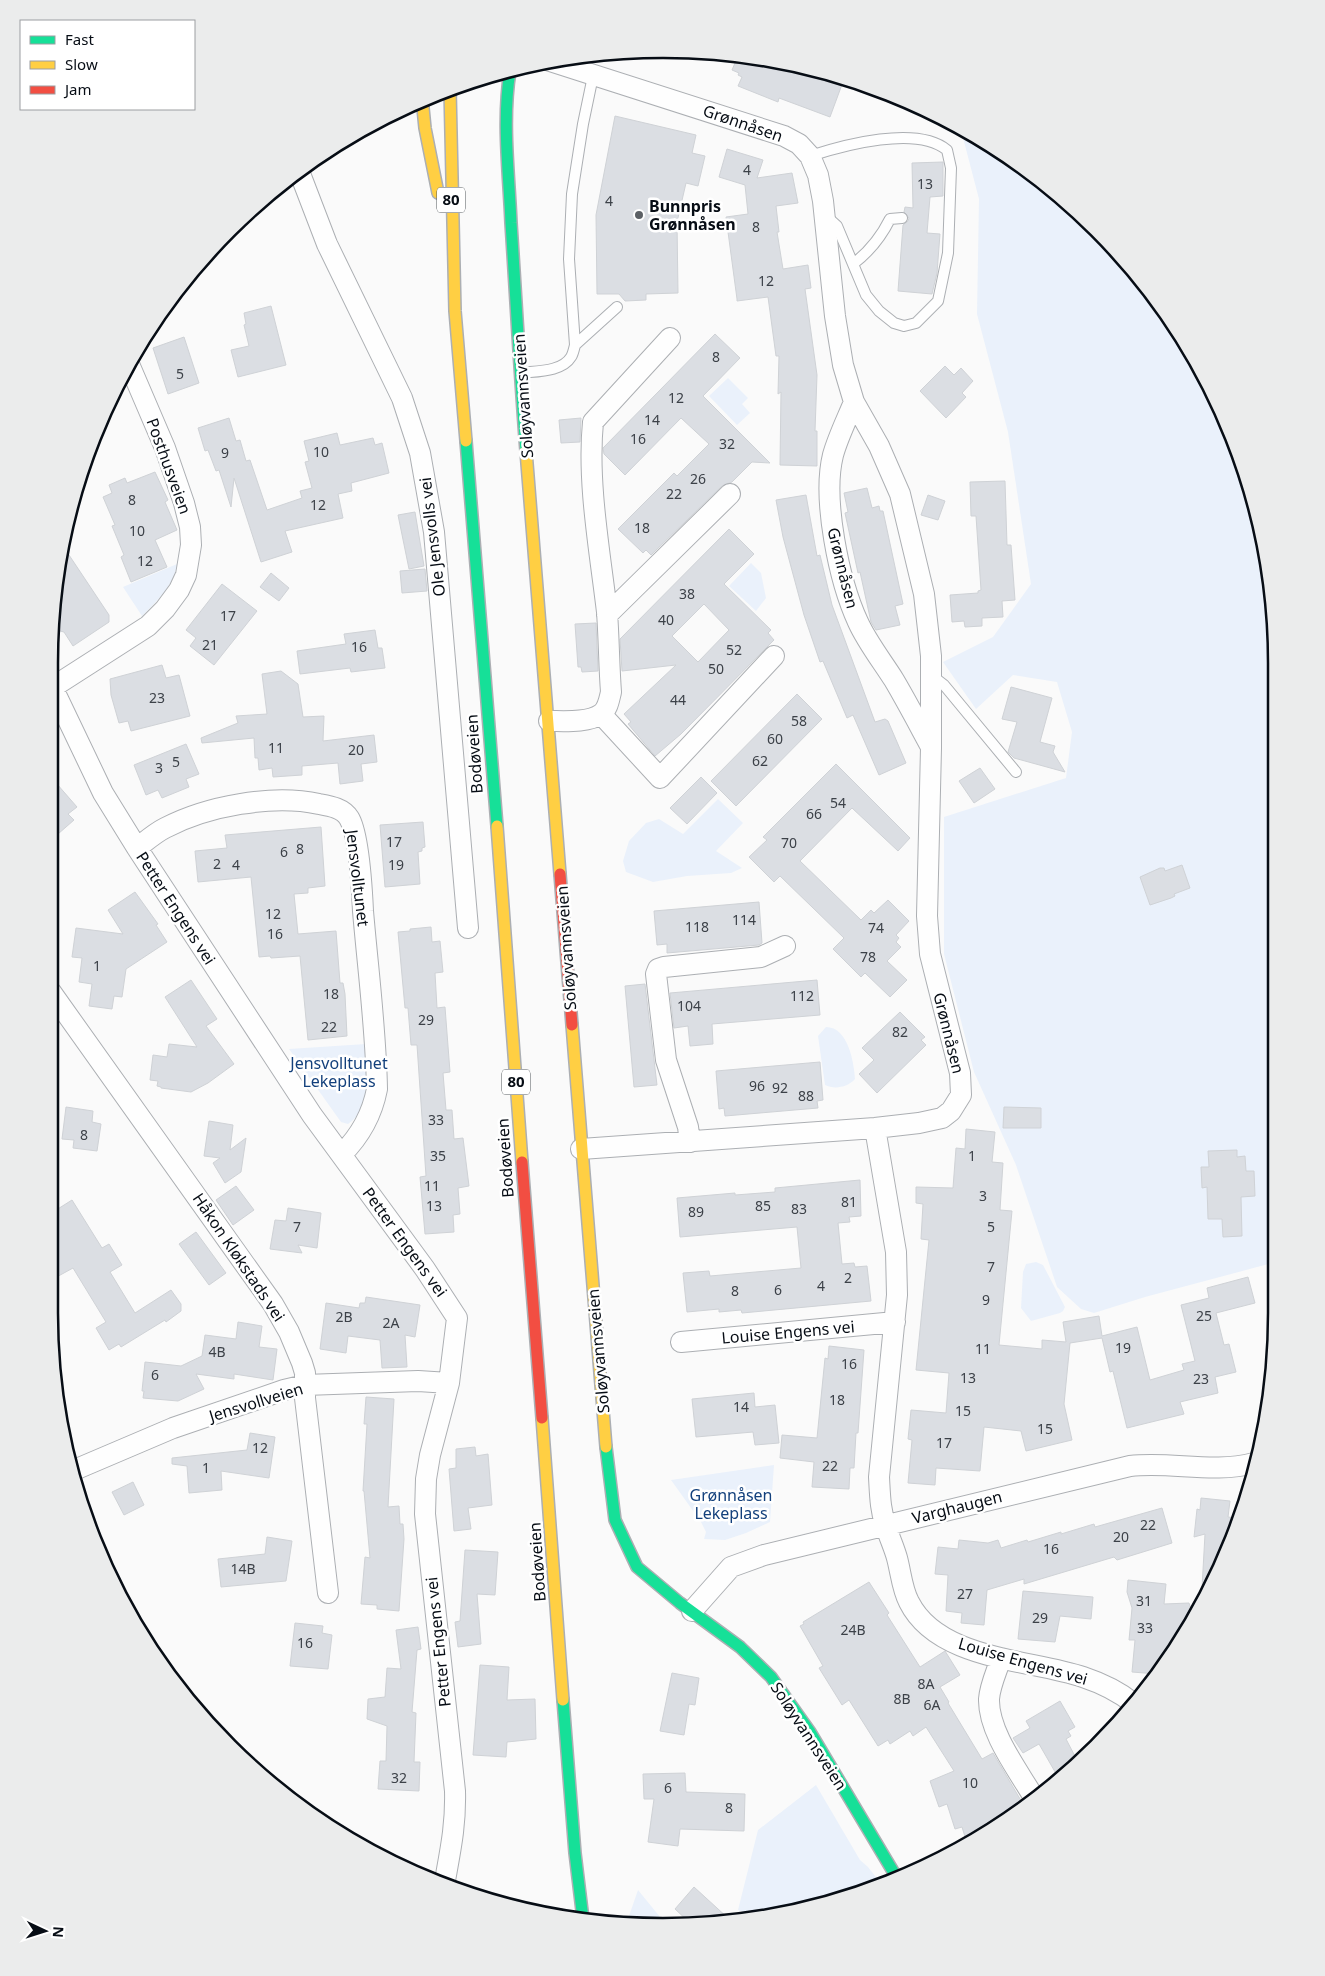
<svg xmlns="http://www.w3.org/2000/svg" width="1325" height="1976" viewBox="0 0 1325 1976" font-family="'Noto Sans',sans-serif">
	<rect width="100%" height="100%" fill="#fafafa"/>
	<path fill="#eaf1fb" d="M961,130L1003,152L1096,228L1173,321L1229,427L1264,542L1276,663V1262L1145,1297L1094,1313L1081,1309L1057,1287L1016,1165L974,1072L944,954V817L1066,778L1072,732L1057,682L1013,675L976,709L943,662L993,637L1031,584L1008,432L977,314L979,199Z
		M728,378L748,398L742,404L750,413L737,425L709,396Z
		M751,563L761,573L766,598L756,611L729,586Z
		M177,564C174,585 157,601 142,616L123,587Z
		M718,799L743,823L716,851L742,868L731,873L687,876L653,882L626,872L623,861L629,841L646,823L659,819L683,834Z
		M826,1027C848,1027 854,1062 855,1079C848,1087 835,1090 825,1085L818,1036Z
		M366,1044C367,1067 371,1110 348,1124L341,1122L289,1049Z
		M1036,1262L1043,1265L1065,1307L1063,1311L1060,1313L1031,1321L1021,1308L1023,1272L1026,1264Z
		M774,1465L770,1522L746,1533L725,1540L704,1539L706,1532L701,1522L671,1480Z
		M816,1785L860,1860L868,1867L882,1885C855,1897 785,1920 756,1917C750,1916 744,1912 738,1910L758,1830Z
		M638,1890L665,1923L630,1925L629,1916Z"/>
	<path fill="#dbdee3" stroke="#cfd2d6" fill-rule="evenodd" d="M738,56L782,60L844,79L830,117L779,98L778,102L738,86L742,77L738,75L739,73L732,70Z
		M615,116L696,135L692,153L705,156L698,186L686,183L677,222L678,293L646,294V300L625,301L619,294H597L596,215Z
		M727,149L763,160L757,178L792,173L798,203L776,206L779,232H777L783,269L808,265L811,288L805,289L817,375L815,431H817V466L780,465L781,392L778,394L779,356H776L768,297L737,301V299L726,217L748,214L745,185L719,177Z
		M943,162V196L930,197L927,233L940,234L937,273L932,294L898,291L903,225L908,221L909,218L904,212L905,207L913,208L912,163Z
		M271,306L286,365L238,377L231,350L249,346L244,325L246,324L244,313Z
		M715,334L740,358L703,396L770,463L752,462L732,482L722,486L651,555L646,550L643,553L618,529L674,473L677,476L709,444L681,418L625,475L604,454L603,448Z
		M184,337L199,383L168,394L153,348Z
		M945,366L954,375L961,368L973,381L962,393L966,397L946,418L920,391Z
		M229,418L236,441L240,440L246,461L250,460L267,510L302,498L300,491L312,488L305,462L309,461L304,441L337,433L340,445L373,438L375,445L382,443L389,473L351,483L352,491L338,494L343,518L285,531L292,552L261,562L234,478L231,507L219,470L216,471L208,450L205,451L198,428Z
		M581,418L580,442L561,443L559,420Z
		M155,472L168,500L165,502L177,530L155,540L167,567L131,582L121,557L124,555L112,526L115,525L103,497L112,493L109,485L125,478L127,483Z
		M1005,481L1007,545H1011L1015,600L1002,601L1003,617L982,618V626L965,627L964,621L952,622L950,595L978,593V591L981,590L976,516H971L970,482Z
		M867,488L872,508L879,506L880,511H883L903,604L895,606L900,625L876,630L871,622L860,572L858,573L845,513L848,512L844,493Z
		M806,495L817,556L820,555L832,605L875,722L885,719L888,721L906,763L879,775L853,715L847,718L823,661L820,662L804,615L783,537L776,500Z
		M928,495L945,501L938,520L921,515Z
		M415,512L424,566L409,569L398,515Z
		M729,529L754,554L724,584L771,630L768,633L774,640L681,734L655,756L628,724L631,722L624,714L676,665L622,671L620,639ZM704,604L729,630L698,662L672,636Z
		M61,543L109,615V622L73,646L64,632L60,631L53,621Z
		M425,569L427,591L402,593L400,571Z
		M271,573L289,588L279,601L260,587Z
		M222,584L257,611L214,665L190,646L196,638L186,630Z
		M596,623L598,671L582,672L581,667H578L575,624Z
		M375,630L378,648H382L385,668L351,672L350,668L300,674L297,651L346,644L344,634Z
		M162,665L166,678L179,675L190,716L131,731L128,721L119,723L111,695L110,679Z
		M281,671L298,684L303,717L324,716L323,741L374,735L377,762L361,764L363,781L340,784L338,763L302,766V775L273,777L272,768L259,770L258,758H255L254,738L202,743L201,738L238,723L236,716L267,714L262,674Z
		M1011,687L1052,698L1040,742L1055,746L1053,752L1065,772L1014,758L1008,752L1017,722L1002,719Z
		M797,694L822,719L736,806L711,781Z
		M186,744L199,774L186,779L189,787L162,798L158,790L146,795L134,765Z
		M836,764L910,838L898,851L852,808L800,861L861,920L871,910L874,913L888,900L909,921L896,935L899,938L896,942L901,947L887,961L907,980L890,997L865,973L861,977L833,949L844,938L780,876L774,882L749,857L767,840L763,837Z
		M980,768L995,789L974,803L959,781Z
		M50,776L77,807L68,814L74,820L50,841Z
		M701,777L717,793L687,824L670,808Z
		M423,822L425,847L422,848V851L418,852L420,884L385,887L380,825Z
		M321,827L325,886L308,888V893L294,894L298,934L336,931L340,983H343L345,994L347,1036L308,1040L300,956L271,958L270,956L259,957L251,877L198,882L195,851L227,848L225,835Z
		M1182,865L1190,888L1174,894L1175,896L1171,898L1150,905L1140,877L1160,868H1164L1165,871Z
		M135,892L158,924L156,925L167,942L126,969L122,997L114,996L112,1009L89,1006L92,984L79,982L82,958L72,957L76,928L123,934L108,910Z
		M759,902L762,943L759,945L667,953V944L657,945L654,911Z
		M431,927L432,942L440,941L443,972L435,973L437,1008L445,1007L450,1072L443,1073L446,1110H452L454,1139L463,1138L469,1186L458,1188L460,1214L453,1215L454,1232L425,1234L420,1177L426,1176L417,1045H411L408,1008H405L398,932L410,931V929Z
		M191,980L217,1019L206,1026L234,1064L208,1083L191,1092L161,1088V1087L157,1086L158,1081L150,1080L153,1055L167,1057L169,1044L197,1047L165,997Z
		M817,980L820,1015L712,1024L713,1044L690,1046L688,1026L674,1028L670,993Z
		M645,984L657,1085L634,1087L625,986Z
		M900,1012L925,1037L921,1040L926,1045L877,1093L859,1074L874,1060L862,1048Z
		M820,1062L823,1100L817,1101L818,1108L725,1116L724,1108L719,1109L716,1071Z
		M66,1107L93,1111L92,1122L101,1124L97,1151L73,1148L74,1140L62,1139Z
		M1004,1107L1041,1108V1128H1003Z
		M209,1121L233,1125L230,1150L246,1138L241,1172L225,1183L213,1163L220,1158L204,1156Z
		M966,1129L995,1132L992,1162L1003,1163L1000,1210L1012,1211L999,1345L1042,1349V1340L1066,1342L1063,1322L1099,1316L1102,1336L1137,1327L1150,1380L1184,1370L1182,1364L1195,1361L1181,1305L1209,1298L1207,1288L1248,1277L1255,1303L1216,1313L1224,1345L1229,1344L1236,1372L1215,1377L1218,1393L1180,1402L1184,1414L1127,1428L1113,1371L1110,1372L1102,1338L1070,1343L1064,1404L1072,1440L1026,1451L1021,1431L984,1427L980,1471L936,1468L935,1485L908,1483L912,1440L908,1439L911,1410L946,1413L949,1373L916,1370L929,1240L921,1239L923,1204L916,1203V1187L953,1188L956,1148L965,1149Z
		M1237,1150V1157L1245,1156L1246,1171H1254L1255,1196L1241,1197L1242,1236L1223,1237L1222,1219H1208L1207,1187L1202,1188L1201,1167H1209L1208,1151Z
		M860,1180L861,1216L849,1217L850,1222L838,1223L842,1264L854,1263L855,1267L867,1266L871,1301L742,1313L741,1310L719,1312V1309L687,1312L683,1273L709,1271L710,1276L801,1268L797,1227L680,1237L677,1198L735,1193V1195L775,1192V1188Z
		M236,1186L254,1210L233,1225L216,1200Z
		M72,1200L102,1248L109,1244L122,1265L110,1272L135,1313L171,1290L181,1304V1311L166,1322L165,1320L121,1347L119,1344L109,1350L96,1328L106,1322L73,1268L53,1279V1212Z
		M288,1208L321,1213L317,1248L298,1245L302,1253L270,1249L275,1220L286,1221Z
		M196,1232L226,1273L209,1285L179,1244Z
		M366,1297L420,1305L415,1337L405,1335L407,1367L382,1368L380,1340L348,1336L346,1353L320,1349L326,1303L359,1308L360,1303H365Z
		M238,1322L262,1326L259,1347L277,1349L273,1380L234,1374V1379L196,1374L204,1389L178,1401L143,1398L144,1391H142L145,1362L181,1366L202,1356L205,1335L236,1339Z
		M829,1346L864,1350L858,1433H856L854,1468H850L849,1489L812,1487L814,1462L780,1458L782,1435L817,1438L825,1358L828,1359Z
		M754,1393L755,1407L775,1405L779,1443L755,1445L753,1432L696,1437L692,1399Z
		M366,1397L394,1399L388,1507L399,1506L400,1524H403L404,1539L399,1611L377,1609V1605L361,1604L365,1557L370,1558L364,1491H363L367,1424H364Z
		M250,1433L275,1437L269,1478L221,1471L222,1490L189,1493L187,1466L172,1464V1458L247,1450Z
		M475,1447L476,1456L488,1454L492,1505L468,1508L471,1529L454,1531L449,1469L456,1468V1449Z
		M133,1482L144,1505L124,1515L112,1492Z
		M1201,1498L1230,1501L1228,1517L1236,1518L1213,1585L1201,1606L1205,1534L1194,1537L1197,1509L1200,1510Z
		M1162,1508L1172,1543L1117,1560L1114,1557L1024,1584V1579L987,1590L984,1625L961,1623L962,1613L946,1611L948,1575L935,1574L938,1547L958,1549L959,1540L988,1543L998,1540L1001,1548L1027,1540L1028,1542L1061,1532V1534L1094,1524L1095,1527Z
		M267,1537L292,1541L286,1581L221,1587L218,1559L265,1554Z
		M465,1550L498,1552L495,1595L477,1594L481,1644L458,1647L455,1622L460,1621Z
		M1128,1580L1166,1584L1164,1604L1189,1603L1194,1618L1173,1655L1157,1674L1132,1672L1135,1640H1129L1132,1608L1127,1592Z
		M869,1582L889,1613L887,1615L920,1667L945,1651L960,1675L940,1687L949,1702L948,1703L982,1759L993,1753L1023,1804L983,1835L966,1840L962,1827L955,1829L947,1804L939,1807L930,1781L954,1771L926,1727L913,1736L910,1731L890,1744L888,1740L878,1746L849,1700L842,1705L819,1668L823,1666L800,1626L804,1624L803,1622Z
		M1023,1591L1093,1597L1091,1619L1060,1616L1055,1642L1018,1639Z
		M295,1623L323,1626L322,1633L332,1635L328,1669L290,1666Z
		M418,1627L421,1649L417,1650L412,1712L416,1713L414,1762H420L419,1791L378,1789L380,1761H386L387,1726L367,1719L368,1699L385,1697L387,1668L401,1669L396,1630Z
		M480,1665L509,1667L507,1700L535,1699L536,1739L507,1742L506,1757L473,1755Z
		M672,1673L699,1678L695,1705L689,1704L684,1735L660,1731Z
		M1060,1701L1075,1727L1068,1731L1071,1736L1066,1739L1078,1762L1058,1777L1039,1744L1023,1753L1013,1738L1030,1728L1026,1721Z
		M685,1773L686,1792L745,1794L744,1831L680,1829L678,1846L648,1842L654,1799H644L643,1774Z
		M694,1887L729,1919L689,1922L675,1909Z"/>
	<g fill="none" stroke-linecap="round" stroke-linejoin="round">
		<defs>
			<path id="lane" d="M810,156C844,145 917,125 947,150L951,168L948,253L938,301L916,323L904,326L894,323L879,311L866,295L837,226L826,216
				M853,264C869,252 881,237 890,219L902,218
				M575,345L617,307
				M521,373C536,371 562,372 571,357C573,354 574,349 575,345L569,259L572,194L583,124L593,76
				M931,675L944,685L1016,772"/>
			<path id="street" d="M547,60L784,136L799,144L810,156L818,175L823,201L835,316L843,365L854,402L879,446L900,494L924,594L931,656V748L927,916L930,954L960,1073L961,1095L951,1111L942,1118L919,1123L875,1128L581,1149
				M299,171L327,244L402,398L420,453L434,532L468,928
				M854,402C847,419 838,437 833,455C822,499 839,581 858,622C867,642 882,661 894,680C907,702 919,725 931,747
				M607,615L730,494
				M49,680L103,793L137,848L312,1115L425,1269L457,1318L449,1383L430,1455L426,1479L425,1514L455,1791C456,1826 450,1852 444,1886
				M53,687L148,626L165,609L179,590L186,575L191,545L190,527L184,503L165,448L129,364
				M601,714L660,778L774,656
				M549,721C564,721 588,723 601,714C608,709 609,700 611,692C609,666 609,639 607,612C600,552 587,482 593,422L670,338
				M137,848C146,841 155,833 165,828C207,806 272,794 319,804C330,806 343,808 349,818C359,834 362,890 363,911C368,970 376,1030 377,1089C372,1115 361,1135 342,1154
				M51,992L273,1304L289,1332L302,1363L305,1373V1398L328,1593
				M875,1128L896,1252L897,1295L879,1477C880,1494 880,1510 886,1526C889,1537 894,1547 897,1558C901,1573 902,1589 909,1602C938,1660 1029,1659 1083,1677C1101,1683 1118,1691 1133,1703
				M690,1142L688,1127L666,1060L656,974L658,969L664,967L761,957L785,946
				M681,1342L895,1322
				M72,1471L173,1428L284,1390L305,1385L418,1381L449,1383
				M692,1611L731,1567L764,1555L1130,1466C1171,1461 1213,1474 1254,1463
				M1001,1658C997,1671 990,1685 989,1699C988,1731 1017,1769 1033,1796"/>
			<path id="fast" d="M510,71C502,121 509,173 511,223C516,299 520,375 526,451
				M466,441L497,826
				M606,1447L615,1520L637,1567L680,1603L740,1647L771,1677L810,1732L897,1878
				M563,1700L575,1853L583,1919"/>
			<path id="slow" d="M450,89L455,311L466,441
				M422,98L425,128L438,193
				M526,451L560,874
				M497,826L522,1162
				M572,1025L606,1447
				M542,1418L563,1700"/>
			<path id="jam" d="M560,874L572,1025
				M522,1162L542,1418"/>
		</defs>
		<use href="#lane" stroke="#acafb3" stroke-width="12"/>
		<use href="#street" stroke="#acafb3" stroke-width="22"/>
		<use href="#fast" stroke="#acafb3" stroke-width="14"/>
		<use href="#slow" stroke="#acafb3" stroke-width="14"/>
		<use href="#jam" stroke="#acafb3" stroke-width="14"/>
		<use href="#lane" stroke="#fefefe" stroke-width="10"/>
		<use href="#street" stroke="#fefefe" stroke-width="20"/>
		<use href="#fast" stroke="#16e098" stroke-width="11"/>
		<use href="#slow" stroke="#ffcf43" stroke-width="11"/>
		<use href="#jam" stroke="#f24e42" stroke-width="11"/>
	</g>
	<circle fill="#5c6065" stroke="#fff" stroke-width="2" cx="639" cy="215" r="5"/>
	<g text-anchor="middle" stroke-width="5" stroke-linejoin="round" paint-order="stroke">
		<g font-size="14" fill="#3c4148">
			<text x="747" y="175">4</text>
			<text x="925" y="189">13</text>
			<text x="609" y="206">4</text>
			<text x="756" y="232">8</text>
			<text x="766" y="286">12</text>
			<text x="716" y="362">8</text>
			<text x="180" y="379">5</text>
			<text x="676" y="403">12</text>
			<text x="652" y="425">14</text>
			<text x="638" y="444">16</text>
			<text x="727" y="449">32</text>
			<text x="321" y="457">10</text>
			<text x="225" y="458">9</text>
			<text x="698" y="484">26</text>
			<text x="674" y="499">22</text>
			<text x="132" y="505">8</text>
			<text x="318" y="510">12</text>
			<text x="642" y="533">18</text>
			<text x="137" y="536">10</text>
			<text x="145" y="566">12</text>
			<text x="687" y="599">38</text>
			<text x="228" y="621">17</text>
			<text x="666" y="625">40</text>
			<text x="210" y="650">21</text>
			<text x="359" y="652">16</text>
			<text x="734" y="655">52</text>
			<text x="716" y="674">50</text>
			<text x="157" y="703">23</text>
			<text x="678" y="705">44</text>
			<text x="799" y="726">58</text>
			<text x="775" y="744">60</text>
			<text x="276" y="753">11</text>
			<text x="356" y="755">20</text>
			<text x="760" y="766">62</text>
			<text x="176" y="767">5</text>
			<text x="159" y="773">3</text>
			<text x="838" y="808">54</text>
			<text x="814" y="819">66</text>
			<text x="394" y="847">17</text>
			<text x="789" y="848">70</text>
			<text x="300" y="854">8</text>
			<text x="284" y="857">6</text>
			<text x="217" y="869">2</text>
			<text x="236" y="870">4</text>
			<text x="396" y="870">19</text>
			<text x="273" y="919">12</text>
			<text x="744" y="925">114</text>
			<text x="697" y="932">118</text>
			<text x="876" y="933">74</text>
			<text x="275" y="939">16</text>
			<text x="868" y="962">78</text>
			<text x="97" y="971">1</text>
			<text x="331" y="999">18</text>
			<text x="802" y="1001">112</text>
			<text x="689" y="1011">104</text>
			<text x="426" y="1025">29</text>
			<text x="329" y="1032">22</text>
			<text x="900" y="1037">82</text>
			<text x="757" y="1091">96</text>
			<text x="780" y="1093">92</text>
			<text x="806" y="1101">88</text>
			<text x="436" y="1125">33</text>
			<text x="84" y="1140">8</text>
			<text x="438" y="1161">35</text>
			<text x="972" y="1161">1</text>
			<text x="432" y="1191">11</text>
			<text x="983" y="1201">3</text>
			<text x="849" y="1207">81</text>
			<text x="434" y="1211">13</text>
			<text x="763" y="1211">85</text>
			<text x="799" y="1214">83</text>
			<text x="696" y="1217">89</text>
			<text x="297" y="1232">7</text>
			<text x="991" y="1232">5</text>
			<text x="991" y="1272">7</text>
			<text x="848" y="1283">2</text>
			<text x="821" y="1291">4</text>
			<text x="778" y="1295">6</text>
			<text x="735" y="1296">8</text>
			<text x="986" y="1305">9</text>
			<text x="1204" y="1321">25</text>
			<text x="344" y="1322">2B</text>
			<text x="391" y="1328">2A</text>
			<text x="1123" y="1353">19</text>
			<text x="983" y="1354">11</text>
			<text x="217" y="1357">4B</text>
			<text x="849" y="1369">16</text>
			<text x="155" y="1380">6</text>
			<text x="968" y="1383">13</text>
			<text x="1201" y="1384">23</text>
			<text x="837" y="1405">18</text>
			<text x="741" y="1412">14</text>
			<text x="963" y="1416">15</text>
			<text x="1045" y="1434">15</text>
			<text x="944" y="1448">17</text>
			<text x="260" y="1453">12</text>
			<text x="830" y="1471">22</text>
			<text x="206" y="1473">1</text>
			<text x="1148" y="1530">22</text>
			<text x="1121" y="1542">20</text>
			<text x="1051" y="1554">16</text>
			<text x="243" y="1574">14B</text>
			<text x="965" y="1599">27</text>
			<text x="1144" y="1606">31</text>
			<text x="1040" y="1623">29</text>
			<text x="1145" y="1633">33</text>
			<text x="853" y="1635">24B</text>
			<text x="305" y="1648">16</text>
			<text x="926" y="1689">8A</text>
			<text x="902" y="1704">8B</text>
			<text x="932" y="1710">6A</text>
			<text x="399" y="1783">32</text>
			<text x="970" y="1788">10</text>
			<text x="668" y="1793">6</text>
			<text x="729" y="1813">8</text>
		</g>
		<g fill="#fff" stroke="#51565b" stroke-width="1">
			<rect x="437" y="187.5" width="28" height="25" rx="4"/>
			<rect x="502" y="1069.5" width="28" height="25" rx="4"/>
		</g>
		<g font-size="15" font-weight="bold" fill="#070d15">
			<text x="451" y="205">80</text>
			<text x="516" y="1087">80</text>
		</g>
		<g font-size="16" fill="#070d15" stroke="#fff">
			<text transform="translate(743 123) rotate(19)" y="6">Grønnåsen</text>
			<text transform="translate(523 396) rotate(-94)" y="6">Soløyvannsveien</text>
			<text transform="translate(169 466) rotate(70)" y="6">Posthusveien</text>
			<text transform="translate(432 537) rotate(-97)" y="6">Ole Jensvolls vei</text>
			<text transform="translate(843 568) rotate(76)" y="6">Grønnåsen</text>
			<text transform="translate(474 754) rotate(-94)" y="6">Bodøveien</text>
			<text transform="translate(358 878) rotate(83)" y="6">Jensvolltunet</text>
			<text transform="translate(176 908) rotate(57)" y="6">Petter Engens vei</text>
			<text transform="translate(566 948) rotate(-94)" y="6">Soløyvannsveien</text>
			<text transform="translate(949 1033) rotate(76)" y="6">Grønnåsen</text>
			<text transform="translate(505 1158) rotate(-94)" y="6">Bodøveien</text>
			<text transform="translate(405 1242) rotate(54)" y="6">Petter Engens vei</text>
			<text transform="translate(239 1257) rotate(56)" y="6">Håkon Kløkstads vei</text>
			<text transform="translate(788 1332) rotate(-5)" y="6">Louise Engens vei</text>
			<text transform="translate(598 1351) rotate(-95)" y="6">Soløyvannsveien</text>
			<text transform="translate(256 1402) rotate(-17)" y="6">Jensvollveien</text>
			<text transform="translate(957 1507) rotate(-14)" y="6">Varghaugen</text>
			<text transform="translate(537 1562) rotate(-94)" y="6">Bodøveien</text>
			<text transform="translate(438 1642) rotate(-96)" y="6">Petter Engens vei</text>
			<text transform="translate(1023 1661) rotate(16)" y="6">Louise Engens vei</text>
			<text transform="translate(809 1736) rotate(57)" y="6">Soløyvannsveien</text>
		</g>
		<g font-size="16" font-weight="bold" fill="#070d15" stroke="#fff" text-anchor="start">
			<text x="649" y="212">Bunnpris<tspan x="649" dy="18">Grønnåsen</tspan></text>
		</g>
		<g font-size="16" fill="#13407c" stroke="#fff">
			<text x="339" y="1069">Jensvolltunet<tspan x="339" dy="18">Lekeplass</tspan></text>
			<text x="731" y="1501">Grønnåsen<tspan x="731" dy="18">Lekeplass</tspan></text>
		</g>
	</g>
	<path d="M0 0H1325V1976H0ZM663 58H663A605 605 0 0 1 1268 663V1313A605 605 0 0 1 663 1918H663A605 605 0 0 1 58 1313V663A605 605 0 0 1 663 58Z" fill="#ebecec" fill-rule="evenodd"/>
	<path fill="none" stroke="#070d15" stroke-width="2.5" d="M663 58H663A605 605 0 0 1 1268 663V1313A605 605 0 0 1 663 1918H663A605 605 0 0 1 58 1313V663A605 605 0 0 1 663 58Z"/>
	<rect x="20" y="20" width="175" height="90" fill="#ffffff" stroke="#9c9ea1"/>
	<rect x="30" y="36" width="25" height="8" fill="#16e098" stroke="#9c9ea1"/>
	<text x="65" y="45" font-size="15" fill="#070d15">Fast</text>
	<rect x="30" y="61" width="25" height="8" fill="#ffcf43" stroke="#9c9ea1"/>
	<text x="65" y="70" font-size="15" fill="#070d15">Slow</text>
	<rect x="30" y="86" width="25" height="8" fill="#f24e42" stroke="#9c9ea1"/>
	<text x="65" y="95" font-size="15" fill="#070d15">Jam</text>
	<g transform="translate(45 1931) rotate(94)" stroke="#ffffff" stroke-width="4" paint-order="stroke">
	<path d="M0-4L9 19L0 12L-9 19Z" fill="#070d15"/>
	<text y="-8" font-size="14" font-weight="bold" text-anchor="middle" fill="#070d15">N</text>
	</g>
</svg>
